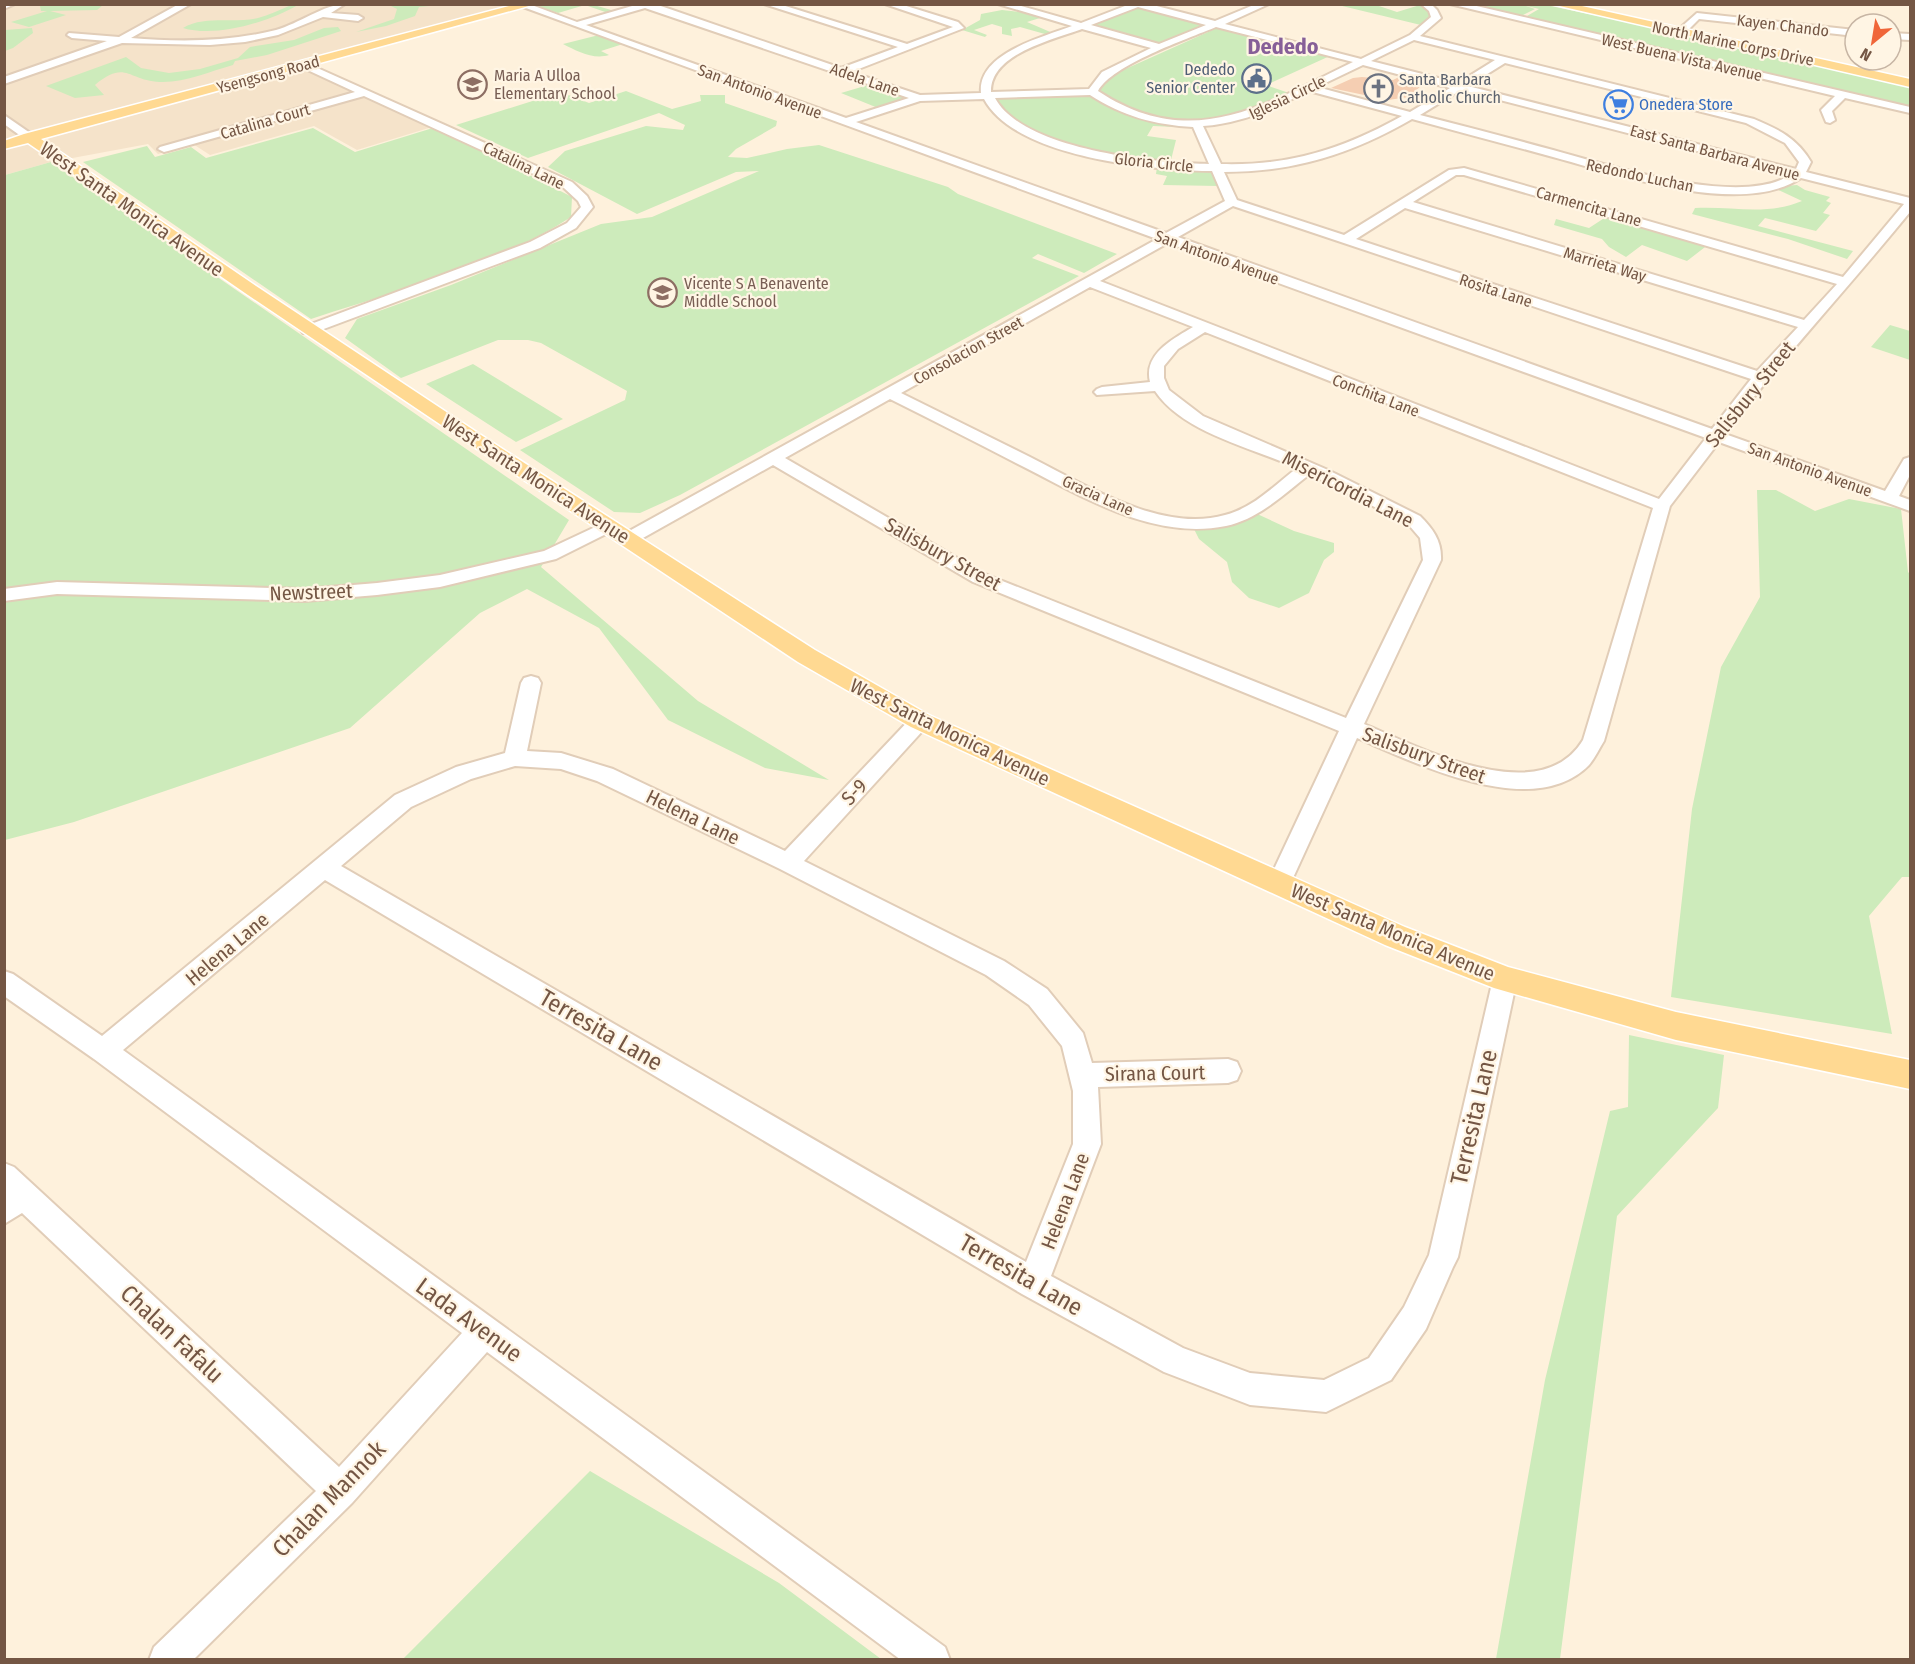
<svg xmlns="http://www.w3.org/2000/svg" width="1915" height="1664" viewBox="0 0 1915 1664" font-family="'Fira Sans Condensed',sans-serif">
	<rect width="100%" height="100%" fill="#fef1dc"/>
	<path fill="#f5e3ca" d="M5,5H511L295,64L432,127L357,150L314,126L210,155L193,144L158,154L148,144L51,162L5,175Z"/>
	<path fill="#cdebbb" d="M49,4H103V5L97,10L50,11L66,15L29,27L11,22L47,11H41L40,6Z
		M538,4L594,5L618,12L611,14L585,5L558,13L534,5Z
		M285,5H298C269,22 216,38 183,28C205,15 234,24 258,18C269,15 279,10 289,6Z
		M389,5H439L419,7L415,16L386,26L356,32L394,19L397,9Z
		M1338,5H1376L1397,12L1420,5L1428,10L1431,17L1425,26Z
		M1472,5H1546L1818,62L1910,85V107L1522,19L1539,9L1523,5L1535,9L1521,16Z
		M1138,7L1206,23L1207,25L1157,45L1088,26Z
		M1002,10L1028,13L1040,18L1027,22L1055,34L1052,36L1020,27L1011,29L1012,36L1002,34V27L992,24L974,30L987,35L985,37L962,30L980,20L981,14Z
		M338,27L341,31L267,55L235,61L233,65C211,71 184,83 160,82C128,81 126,59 95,85L104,95L75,98L46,86L126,57L141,68L169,73L200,69L238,58L250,47L294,40L324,28Z
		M32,28L33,33L13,48L5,51V30Z
		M1217,28L1332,55L1266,85L1289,93C1271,102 1253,111 1233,116C1191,126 1133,122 1100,92L1101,84L1112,75Z
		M599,35L623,44L601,51L609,55C593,60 577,51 563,44Z
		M875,83L912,97L878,108L841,93Z
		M626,91L672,109L701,101L700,95H725V103L777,121L776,126L736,149L728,157L747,158L787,149L819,145L948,187L958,194L1117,254L1084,273L1038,254L1032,258L1079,276L680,495L640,513L614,512L520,450L625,400L627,391L541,343L528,340H498L401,378L345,338L357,319L451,285L601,224L652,217L759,171L736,172L637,214L548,167L565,151L646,126L683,130L685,125L659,113L528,158L456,125L561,92L589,103Z
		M1091,93C1117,114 1144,120 1177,123L1176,127L1153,126L1147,136L1176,140L1171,160C1129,169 1036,143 1003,115C998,110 995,101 991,95Z
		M436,127L572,197L571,217C498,265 395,291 311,319L83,162L147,146L155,157L191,147L206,158L313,128L355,152Z
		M51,162L569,520L541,567L698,701L829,780L765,768L668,720L599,628L527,589L480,613L350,728L74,822L5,840V175Z
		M1157,167L1212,170L1218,186L1163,185L1167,176L1156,174Z
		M1797,185L1805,190L1830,197L1826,201L1831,203L1823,213L1830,215L1816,231L1765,218L1758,226L1853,251L1847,259L1788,239L1692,214L1695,208C1733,206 1766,216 1802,201L1772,187Z
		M1609,215L1709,244L1687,261L1642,245L1626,257L1609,247L1602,239L1554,225L1556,219L1589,228Z
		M1890,325L1910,331V360L1871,347Z
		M473,364L563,419L516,442L426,384Z
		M1757,490H1776L1815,511L1849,499L1901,509L1908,572L1910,574V877H1902L1869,916L1892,1034L1671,997L1692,809L1721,667L1760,597Z
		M1255,513L1294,531L1334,543V552L1324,560L1309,593L1279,608L1249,598L1232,582L1227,562L1199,539L1192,525Z
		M1629,1035L1724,1055L1718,1108L1617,1216L1560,1659H1496L1545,1380L1610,1111L1628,1107Z
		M590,1471L779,1583L881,1659H403Z"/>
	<path fill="#f5ceb2" d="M1362,77L1393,80L1399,77L1424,83L1409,97L1388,100L1331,88L1353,78Z"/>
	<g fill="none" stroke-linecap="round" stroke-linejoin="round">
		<defs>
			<path id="minor" d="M4,4H15L4,9Z
				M179,4H191L131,38C179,42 229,42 276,30C298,24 325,4 345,4L331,13L358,15L363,18L358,21L323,17L278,35L245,42L210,45L122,43L4,84V77L107,41L72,38L67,35L69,33L119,37Z
				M515,4H529L577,22L639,4H655L841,68L898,47L764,4H779L907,44L953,27L885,4H900L958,22L964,28L851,72L920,95L981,93C977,53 1043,37 1072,26L998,4H1014L1081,23L1130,4H1149L1215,21L1256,4H1269L1225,24L1361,59L1410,35L1431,17L1429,11L1421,4H1431L1437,10L1441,18L1420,36L1754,119C1778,129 1797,138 1811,162L1806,172L1910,198V212C1849,287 1783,357 1725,434L1885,491L1904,459L1910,457V475L1899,496L1910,500V511L1719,442L1670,506L1604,741C1599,749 1595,758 1589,765C1533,822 1416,763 1357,738L1287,891L1279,893L1271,891L1267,884L1339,731L973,582L773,465L634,543H622L619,539L622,535L1157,239ZM1138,7L1206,25L1159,44L1091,25ZM645,8L909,98L846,118L586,25ZM1216,27L1353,62C1264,105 1192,153 1098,91C1112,65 1187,39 1216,27ZM1082,29L1151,48L1102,72L1089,89L991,92C990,54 1052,40 1082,29ZM1414,40L1495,60L1458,83L1371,61ZM1505,63L1746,123L1785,143L1799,162L1796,169L1468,86ZM1363,65L1450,88L1410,112L1317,87ZM1461,90L1790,175C1740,208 1608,165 1553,150C1509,138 1464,126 1420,115ZM1309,91L1402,116C1343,149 1289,166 1221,164L1203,126C1243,123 1274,108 1309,91ZM1090,95C1122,116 1155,125 1193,127L1209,164C1155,163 1023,150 995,98ZM984,99C1016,158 1152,170 1212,171L1225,201L1166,233L856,122L920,101ZM1412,119C1459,132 1506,144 1553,157C1617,174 1741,218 1801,178L1904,204L1843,277L1464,168L1449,170L1344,235L1237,200L1224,172C1295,172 1351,154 1412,119ZM1456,175H1464L1837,284L1804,320L1413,202ZM1233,206L1751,379L1712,429L1178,237ZM1405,208L1798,327L1757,371L1356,239ZM1168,243L1706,438L1659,499L1100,281ZM1090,287L1193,327C1173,339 1143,354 1150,382L1102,387L1097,389L1094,392L1097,395L1155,391C1183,433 1253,448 1297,468C1275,485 1253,508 1225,515C1160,534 1081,482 1024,454C983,434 942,413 901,393ZM1205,332L1653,508L1583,740C1540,811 1419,747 1364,724L1441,560C1442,541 1433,529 1420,516L1328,470L1203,416L1169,390L1164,378V366L1178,349ZM890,399C932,420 974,441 1016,463C1080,495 1152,541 1226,526C1259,519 1284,494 1310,474L1408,524L1420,538L1423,560L1346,718L985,574L785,458Z
				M1450,4H1468L1910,107V113L1845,98L1832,111L1835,120L1830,123L1826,122L1821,110L1835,96Z
				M1697,13L1855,30V36L1699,19L1685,33H1679V29Z
				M1891,33L1910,34V40L1891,39Z
				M304,62L572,182L587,196L593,207L576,228L540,248L313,333H303L301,330L303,327L530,242L567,223L581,207L578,201L564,188L364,96L168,151L164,152L158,149L160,147L355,92L301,67L299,65Z
				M4,115L33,135V139H25L4,124Z
				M608,521L614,522L617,526L614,530L556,559L440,587L377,595L305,601L57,594L4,601V589L57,582L305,589L377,583L440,575L544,551Z
				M531,676L538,678L541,683L527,751L561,753L613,769L785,851L913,716L920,714L927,716L930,721L927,726L804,861L1004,961L1047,989L1083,1033L1092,1063L1228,1059L1237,1062L1241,1071L1237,1080L1228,1083L1098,1087L1101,1144L1051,1276L1183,1348L1250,1373L1324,1380L1369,1358L1404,1307L1429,1255L1493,979L1496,971L1505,968L1514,971L1517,979L1458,1257L1453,1267L1426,1329L1391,1380L1326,1412L1250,1405L1164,1372L1022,1294L325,880L123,1050L945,1647L950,1660H901L487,1352L352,1503L193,1660H149L154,1647L316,1491L22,1213L4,1224V1163L14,1167L339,1467L462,1333L94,1059L4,996V971L13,974L102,1036L395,795L456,767L505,753L521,683L524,678ZM515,766L561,769L597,781L780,869L986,975L1029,1005L1062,1046L1073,1091V1144L1026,1262L341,866L411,807L471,779Z"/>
			<path id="major" d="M517,4H536L41,139L256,286L481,435L815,650L929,715L1405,927L1508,967L1676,1012L1910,1060V1089L1676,1040L1494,988L1385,945L911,727L798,662L468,443L245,293L28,143L4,149V141L24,134Z
				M1551,4H1573L1910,79V87Z"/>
		</defs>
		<use href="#minor" stroke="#e1cdb8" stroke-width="4"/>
		<use href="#major" stroke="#fff" stroke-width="3"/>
		<use href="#minor" fill="#fff" fill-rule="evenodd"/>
		<use href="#major" fill="#ffd992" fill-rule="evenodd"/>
	</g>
	<defs>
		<symbol id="civic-ring" viewBox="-11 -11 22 22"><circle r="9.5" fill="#fff5e4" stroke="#5c6f8a" stroke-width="1.5"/><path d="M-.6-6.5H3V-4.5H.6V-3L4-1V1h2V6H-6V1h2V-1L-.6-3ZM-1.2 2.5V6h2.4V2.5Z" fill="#5c6f8a"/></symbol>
		<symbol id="school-ring" viewBox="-11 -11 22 22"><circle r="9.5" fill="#fff5e4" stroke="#8d6e63" stroke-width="1.5"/><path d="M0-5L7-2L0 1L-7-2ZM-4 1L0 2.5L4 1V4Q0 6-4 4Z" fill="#8d6e63"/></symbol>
		<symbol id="church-ring" viewBox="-11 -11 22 22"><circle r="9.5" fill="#fff5e4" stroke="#6b7280" stroke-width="1.5"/><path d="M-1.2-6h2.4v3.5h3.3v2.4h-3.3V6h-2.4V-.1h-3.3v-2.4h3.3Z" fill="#6b7280"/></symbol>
		<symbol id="supermarket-ring" viewBox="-11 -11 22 22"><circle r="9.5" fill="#fff5e4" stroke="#3f7fe0" stroke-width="1.5"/><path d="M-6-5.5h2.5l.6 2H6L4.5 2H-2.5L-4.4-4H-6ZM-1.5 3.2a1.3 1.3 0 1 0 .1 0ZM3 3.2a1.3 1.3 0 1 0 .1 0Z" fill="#3f7fe0"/></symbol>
	</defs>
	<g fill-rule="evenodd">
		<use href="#civic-ring" x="1240" y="62" width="33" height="33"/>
		<use href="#school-ring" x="456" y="68" width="33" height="33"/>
		<use href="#church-ring" x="1362" y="72" width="33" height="33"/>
		<use href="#supermarket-ring" x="1602" y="88" width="33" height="33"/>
		<use href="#school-ring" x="646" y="276" width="33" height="33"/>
	</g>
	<g text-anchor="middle" stroke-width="4.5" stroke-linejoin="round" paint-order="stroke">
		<g font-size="16" fill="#745644" stroke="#fff5e4">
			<text transform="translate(1783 25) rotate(7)" y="6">Kayen Chando</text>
			<text transform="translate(1733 43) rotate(12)" y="6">North Marine Corps Drive</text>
			<text transform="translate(1682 57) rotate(13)" y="6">West Buena Vista Avenue</text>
			<text transform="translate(268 74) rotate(-15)" y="6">Ysengsong Road</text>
			<text transform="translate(865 79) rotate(19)" y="6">Adela Lane</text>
			<text transform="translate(760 91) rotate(20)" y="6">San Antonio Avenue</text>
			<text transform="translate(1287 97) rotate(-25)" y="6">Iglesia Circle</text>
			<text transform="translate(265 121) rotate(-16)" y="6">Catalina Court</text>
			<text transform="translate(1715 152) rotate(15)" y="6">East Santa Barbara Avenue</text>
			<text transform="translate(1154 162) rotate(6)" y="6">Gloria Circle</text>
			<text transform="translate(524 165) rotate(26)" y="6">Catalina Lane</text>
			<text transform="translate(1640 175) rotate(12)" y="6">Redondo Luchan</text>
			<text transform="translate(1589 206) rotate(16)" y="6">Carmencita Lane</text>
			<text transform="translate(1217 257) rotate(20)" y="6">San Antonio Avenue</text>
			<text transform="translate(1605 264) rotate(17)" y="6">Marrieta Way</text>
			<text transform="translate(1496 290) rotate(18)" y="6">Rosita Lane</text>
			<text transform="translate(968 350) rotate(-29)" y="6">Consolacion Street</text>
			<text transform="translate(1376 395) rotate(21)" y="6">Conchita Lane</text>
			<text transform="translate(1810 469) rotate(20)" y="6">San Antonio Avenue</text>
			<text transform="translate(1098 495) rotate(24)" y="6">Gracia Lane</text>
		</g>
		<g font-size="16" fill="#4e5e75" stroke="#fff5e4" text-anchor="end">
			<text x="1235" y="75">Dededo<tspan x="1235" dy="18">Senior Center</tspan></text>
		</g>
		<g font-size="16" fill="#785e54" stroke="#fff5e4" text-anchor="start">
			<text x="494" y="81">Maria A Ulloa<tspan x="494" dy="18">Elementary School</tspan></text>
			<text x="684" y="289">Vicente S A Benavente<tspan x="684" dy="18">Middle School</tspan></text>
		</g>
		<g font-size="16" fill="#5b616d" stroke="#fff5e4" text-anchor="start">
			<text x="1399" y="85">Santa Barbara<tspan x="1399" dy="18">Catholic Church</tspan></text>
		</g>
		<g font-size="16" fill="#366cbe" stroke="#fff5e4" text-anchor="start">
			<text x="1639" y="110">Onedera Store</text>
		</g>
		<g font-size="20" fill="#745644" stroke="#fff5e4">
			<text transform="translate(132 209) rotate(35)" y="7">West Santa Monica Avenue</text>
			<text transform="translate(1750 394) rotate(-51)" y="7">Salisbury Street</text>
			<text transform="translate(536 479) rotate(33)" y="7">West Santa Monica Avenue</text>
			<text transform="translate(1348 489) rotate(27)" y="7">Misericordia Lane</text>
			<text transform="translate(943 554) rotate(29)" y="7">Salisbury Street</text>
			<text transform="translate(311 592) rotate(-2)" y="7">Newstreet</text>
			<text transform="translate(950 732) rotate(26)" y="7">West Santa Monica Avenue</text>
			<text transform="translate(1424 755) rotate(20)" y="7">Salisbury Street</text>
			<text transform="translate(854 792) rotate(-47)" y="7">S-9</text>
			<text transform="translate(693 817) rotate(26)" y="7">Helena Lane</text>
			<text transform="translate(1393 932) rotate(23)" y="7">West Santa Monica Avenue</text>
			<text transform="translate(227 949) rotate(-40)" y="7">Helena Lane</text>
			<text transform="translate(1155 1073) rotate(-1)" y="7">Sirana Court</text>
			<text transform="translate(1065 1201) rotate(-69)" y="7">Helena Lane</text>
		</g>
		<g font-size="22" font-weight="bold" fill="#865f98" stroke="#fff5e4">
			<text x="1283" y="54">Dededo</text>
		</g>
		<g font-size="24" fill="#745644" stroke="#fff5e4">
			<text transform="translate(601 1030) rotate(30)" y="8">Terresita Lane</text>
			<text transform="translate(1474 1117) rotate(-77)" y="8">Terresita Lane</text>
			<text transform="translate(1021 1275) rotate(30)" y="8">Terresita Lane</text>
			<text transform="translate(469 1320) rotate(36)" y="8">Lada Avenue</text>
			<text transform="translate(172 1334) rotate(43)" y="8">Chalan Fafalu</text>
			<text transform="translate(329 1499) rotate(-46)" y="8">Chalan Mannok</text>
		</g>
	</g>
	<rect width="1915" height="1664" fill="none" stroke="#745644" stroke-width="12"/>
	<g transform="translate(1873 42) rotate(210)"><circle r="28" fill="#fff5e4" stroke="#c7b5a4" stroke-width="1.5"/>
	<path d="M0-4.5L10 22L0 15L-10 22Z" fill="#f06639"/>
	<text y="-9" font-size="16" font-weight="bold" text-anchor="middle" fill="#745644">N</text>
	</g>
</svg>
